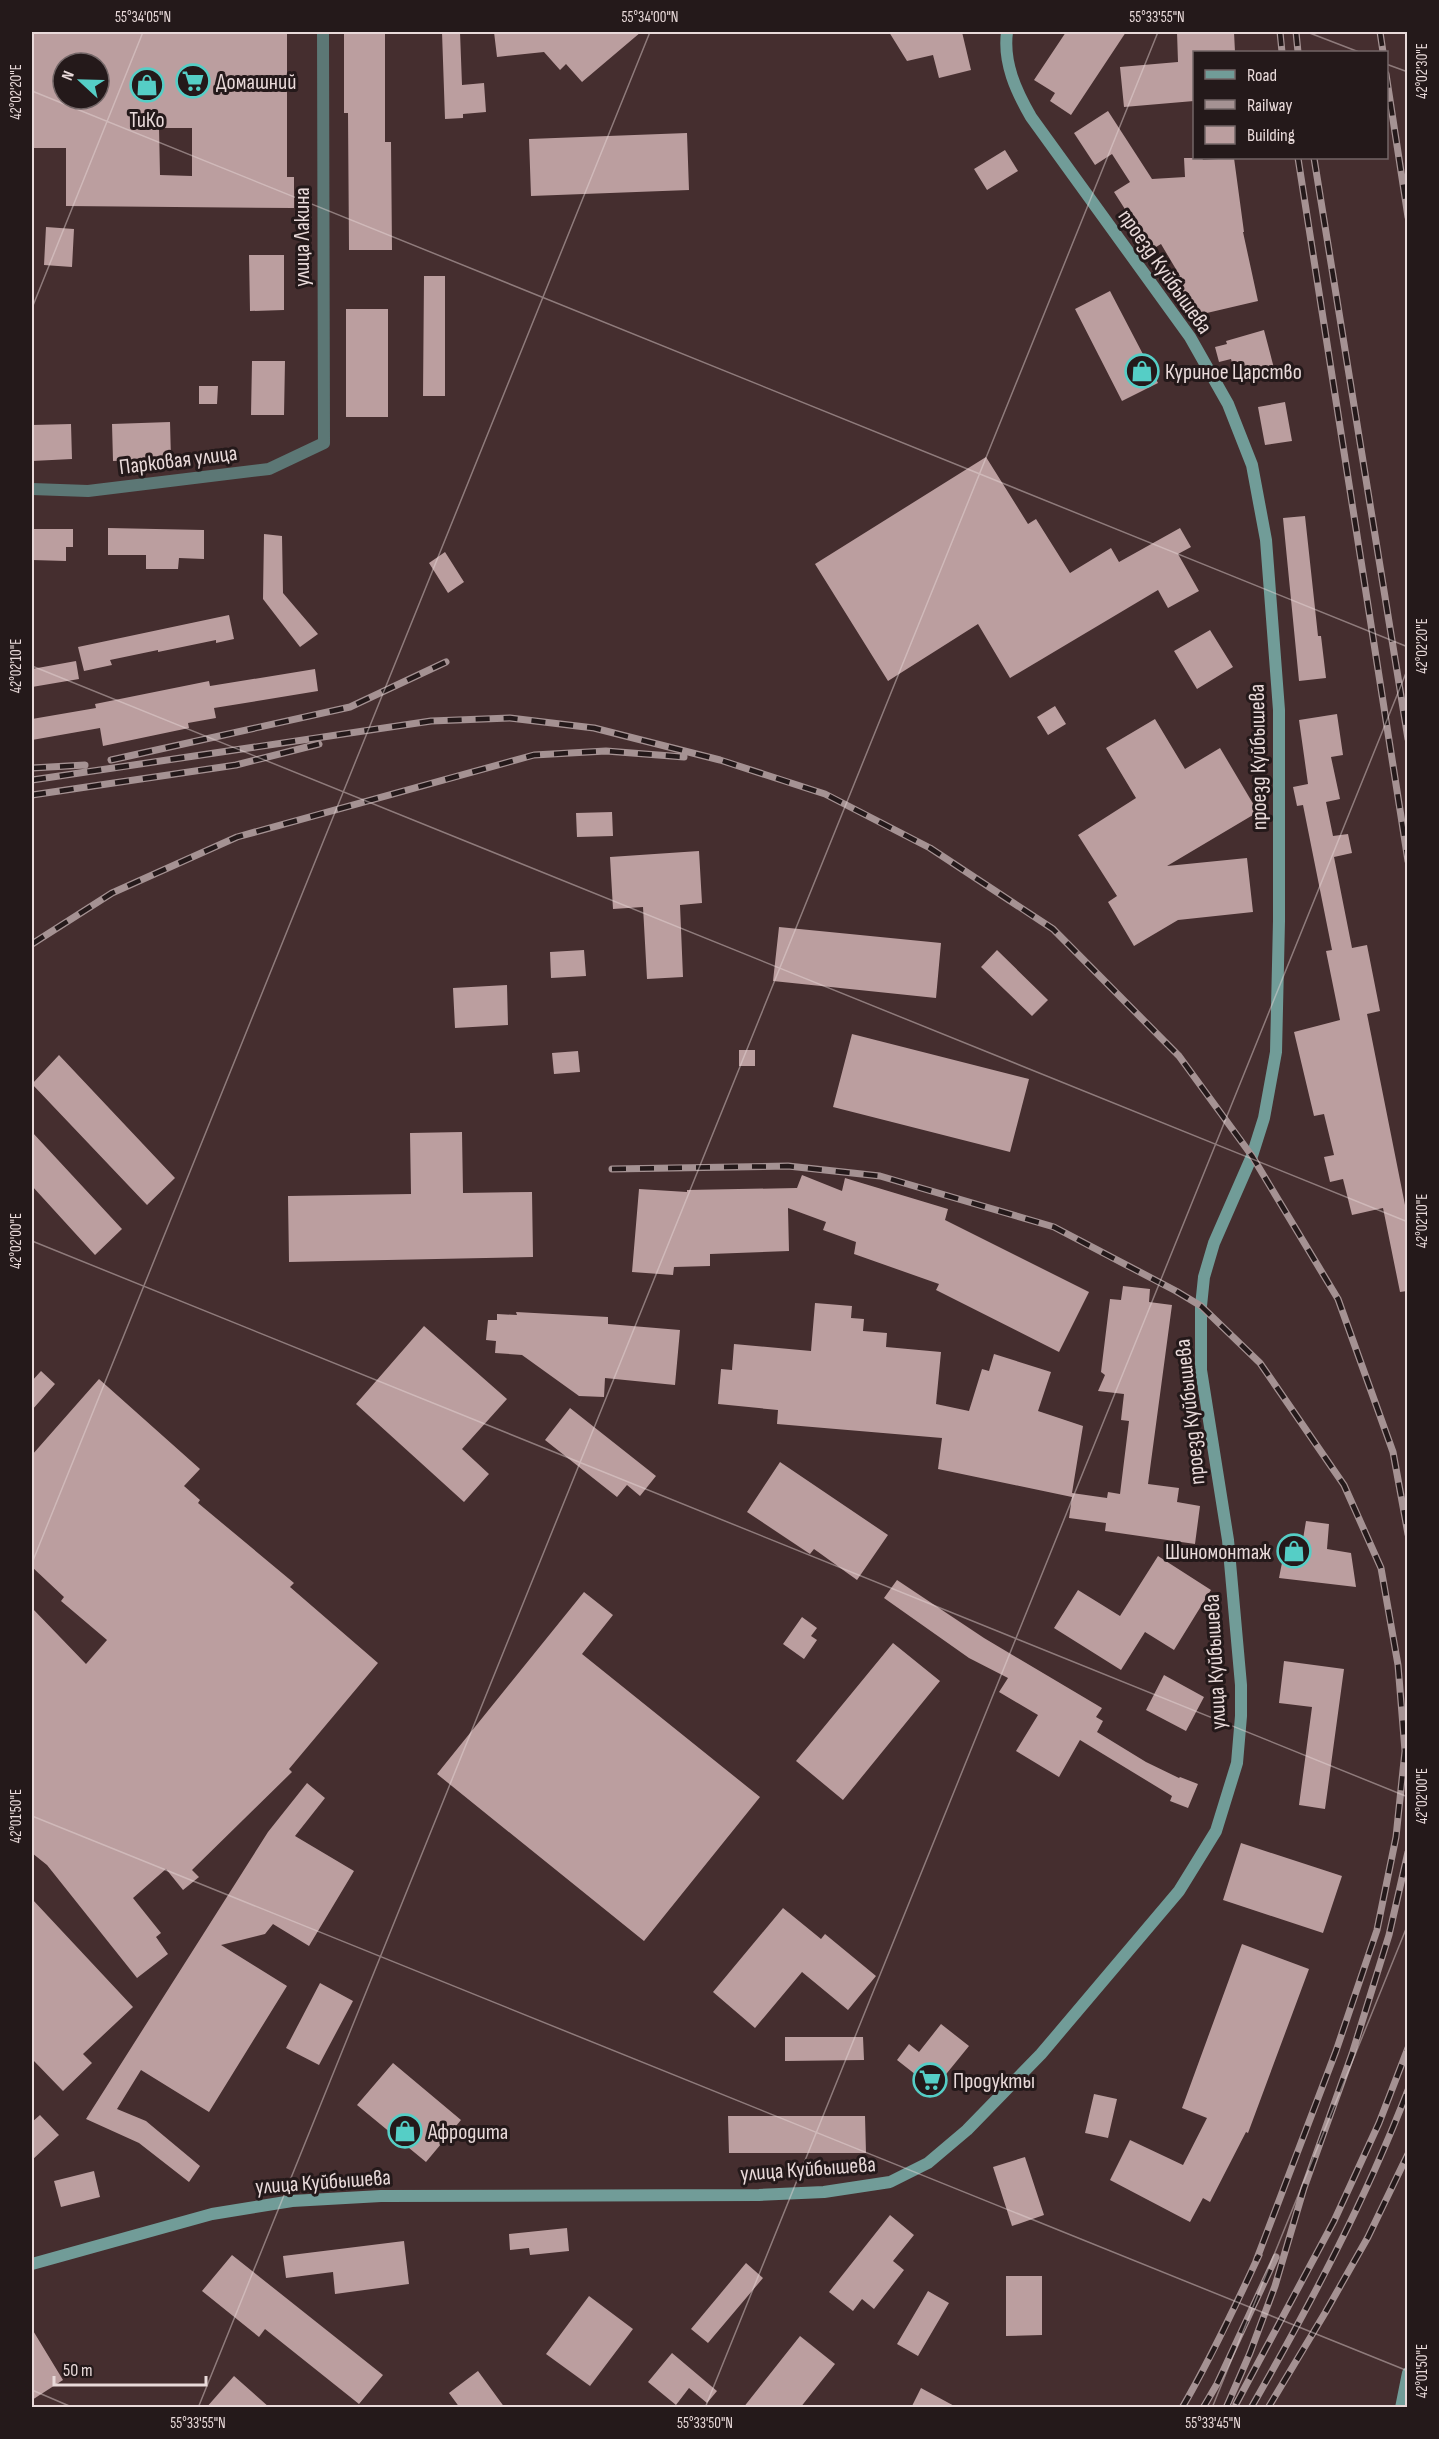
<svg xmlns="http://www.w3.org/2000/svg" width="1439" height="2439" viewBox="0 0 1439 2439" font-family="'Sofia Sans Condensed',sans-serif">
	<rect width="100%" height="100%" fill="#452e2f"/>
	<path fill="#bb9e9f" fill-rule="evenodd" d="M32,32H287V177H294V208L66,206V148H32ZM63,63H99V99H63ZM159,128H192V176L160,175Z
		M344,32H385V142H391L392,250H349L348,113H344Z
		M442,32H460L462,85L484,83L486,112L463,114V118L445,119Z
		M494,32H641L582,82L566,64L560,70L544,52L497,57Z
		M889,32H962L971,70L939,78L933,55L907,61Z
		M1066,32H1126L1071,115L1050,101L1055,93L1034,80Z
		M1177,32H1234L1235,52H1194V101L1124,107L1120,67L1178,62Z
		M1108,111L1152,179L1185,177L1184,158H1202L1203,160L1234,158L1244,232H1243L1258,301L1194,316L1189,293L1178,296L1173,278L1180,276L1161,244L1151,250L1114,192L1130,182L1112,154L1095,165L1074,133Z
		M687,133L689,190L531,196L529,139Z
		M1005,150L1018,171L987,190L974,169Z
		M46,227L74,229L72,267L44,265Z
		M249,255H284V310L250,311Z
		M424,276H445V396H423Z
		M1110,291L1158,383L1122,401L1075,309Z
		M346,309H388V417H346Z
		M1264,330L1275,372L1237,382L1231,359L1219,362L1215,347L1227,344L1226,341Z
		M252,361H285L284,415H251Z
		M199,386H218L217,404H199Z
		M1285,402L1292,441L1265,445L1258,407Z
		M170,422L171,459L113,461L112,424Z
		M71,424L72,459L32,461V425Z
		M986,457L1028,524L1036,519L1070,573L1111,548L1119,562L1180,528L1191,547L1178,554L1199,591L1168,608L1158,590L1010,678L978,624L888,681L815,564Z
		M1305,516L1318,636H1321L1326,678L1299,681L1283,518Z
		M108,528L204,530V559L179,558L178,569H146V555H108Z
		M32,529H73V547H66V561L32,560Z
		M264,534L282,536L283,593L318,634L300,647L263,599Z
		M445,552L464,582L448,593L429,563Z
		M229,615L234,639L216,643V640L158,652V650L110,660L112,665L84,671L78,647Z
		M1210,630L1233,667L1197,689L1174,651Z
		M76,661L79,679L32,687V669Z
		M315,669L318,691L214,708L216,718L188,723L189,728L103,746L100,728L32,740V719L96,708L95,704L209,681L210,686Z
		M1055,706L1066,724L1048,735L1037,717Z
		M1337,714L1343,755L1331,757L1340,799L1326,802L1333,836L1348,834L1352,853L1334,857L1352,948L1367,945L1380,1011L1367,1014L1407,1215V1291L1400,1292L1383,1208L1352,1215L1343,1179L1330,1182L1324,1157L1334,1155L1324,1114L1314,1116L1294,1032L1340,1020L1326,951L1332,950L1303,805L1297,806L1293,787L1308,784L1299,720Z
		M1155,719L1185,769L1220,748L1258,812L1167,866L1247,858L1253,912L1178,920L1134,946L1108,902L1117,896L1078,835L1136,798L1106,748Z
		M612,812L613,836L577,837L576,813Z
		M699,851L702,903L680,905L683,977L647,979L643,907L613,909L610,857Z
		M779,927L941,943L936,998L773,981Z
		M584,950L586,976L551,978L550,952Z
		M997,950L1048,1000L1032,1016L981,967Z
		M507,985L508,1025L455,1028L453,988Z
		M852,1034L1029,1079L1010,1152L833,1107Z
		M739,1050H755V1066H739Z
		M578,1051L580,1072L554,1074L552,1053Z
		M59,1055L175,1178L147,1205L32,1084Z
		M32,1132L122,1229L95,1255L32,1186Z
		M462,1132L463,1193L532,1192L533,1257L289,1262L288,1196L411,1194L410,1133Z
		M802,1175L842,1191L845,1178L948,1209L945,1220L1089,1292L1059,1352L936,1290L939,1284L854,1254L856,1242L823,1230L826,1222L788,1208L789,1251L710,1254V1266L674,1267L673,1275L632,1272L639,1189L687,1192V1190L797,1188Z
		M1123,1286L1150,1289L1149,1302L1172,1305L1148,1484L1179,1488L1177,1502L1200,1506L1195,1544L1105,1531L1106,1523L1069,1518L1072,1497L938,1469L942,1438L777,1424L778,1410L718,1404L721,1369L732,1370L734,1344L811,1351L815,1303L852,1306L851,1318L864,1319L863,1331L887,1333L886,1347L941,1352L936,1404L969,1411L982,1369L989,1371L994,1354L1051,1372L1038,1411L1083,1426L1072,1493L1107,1498L1108,1492L1120,1494L1129,1421L1121,1420L1124,1394L1098,1391L1105,1375L1101,1372L1110,1299L1121,1300Z
		M516,1312L608,1317V1324L680,1330L675,1385L605,1378L604,1397L579,1396L522,1355L495,1353L496,1341L486,1340L488,1320H497V1314L517,1315Z
		M424,1326L507,1399L462,1449L489,1474L464,1502L356,1404Z
		M41,1371L55,1384L32,1410V1381Z
		M99,1379L200,1469L184,1486L200,1500L198,1503L294,1583L290,1587L378,1663L289,1769L292,1772L192,1870L199,1877L183,1890L166,1869L133,1898L161,1933L156,1937L168,1954L137,1978L47,1865L32,1853V1608L86,1664L107,1640L61,1601L64,1597L32,1567V1455Z
		M570,1408L656,1476L640,1496L627,1485L617,1497L545,1440Z
		M780,1462L888,1535L857,1580L814,1549L810,1554L747,1512Z
		M1306,1521L1329,1524L1327,1549L1351,1553L1356,1587L1279,1578L1287,1537L1303,1539Z
		M1158,1556L1211,1590L1174,1650L1145,1632L1121,1670L1054,1628L1078,1590L1120,1616Z
		M897,1580L984,1638L1102,1708L1096,1717L1103,1721L1097,1732L1146,1762L1179,1778L1180,1777L1198,1784L1188,1808L1170,1801L1172,1796L1080,1740L1059,1777L1016,1751L1038,1715L999,1692L1008,1678L969,1658L884,1598Z
		M584,1592L613,1615L582,1654L760,1797L644,1941L437,1774Z
		M802,1617L817,1628L811,1636L817,1640L804,1659L783,1644Z
		M893,1643L940,1681L843,1800L796,1761Z
		M1284,1661L1344,1669L1325,1809L1299,1805L1312,1707L1279,1703Z
		M1164,1675L1204,1697L1186,1731L1146,1710Z
		M307,1783L325,1798L295,1836L354,1871L309,1946L273,1924L265,1934L221,1945L287,1986L209,2112L141,2070L117,2109L146,2121L200,2166L189,2182L139,2143L86,2119L268,1832Z
		M1241,1843L1342,1876L1323,1933L1223,1900Z
		M32,1899L133,2007L83,2054L92,2063L63,2091L32,2059Z
		M783,1908L821,1939L825,1934L876,1976L848,2010L802,1972L755,2028L713,1992Z
		M1242,1944L1309,1969L1248,2133L1246,2132L1210,2202L1203,2198L1190,2222L1110,2180L1130,2140L1183,2165L1207,2118L1182,2108Z
		M320,1983L353,2001L319,2065L286,2048Z
		M941,2024L969,2046L934,2089L897,2060L909,2044L919,2052Z
		M785,2037H863L864,2060L785,2061Z
		M393,2063L461,2120L426,2162L357,2105Z
		M1094,2094L1117,2099L1108,2138L1085,2133Z
		M40,2115L59,2135L32,2160V2122Z
		M728,2116H865L866,2153H729Z
		M1025,2157L1044,2215L1012,2226L993,2167Z
		M94,2171L100,2197L61,2207L54,2181Z
		M890,2215L914,2235L893,2261L904,2270L874,2309L862,2299L853,2311L829,2292Z
		M567,2228L569,2251L530,2255L529,2248L510,2250L509,2234Z
		M404,2241L409,2284L335,2294L333,2272L286,2278L283,2256Z
		M232,2255L383,2375L359,2404L265,2329L259,2337L202,2291Z
		M746,2263L763,2278L708,2343L691,2329Z
		M1006,2276H1042V2335L1006,2336Z
		M928,2291L949,2303L918,2356L897,2344Z
		M589,2296L633,2329L590,2386L546,2354Z
		M32,2329L63,2380L32,2400Z
		M800,2336L835,2364L800,2408H743Z
		M672,2353L717,2391L707,2403L689,2388L676,2405L648,2382Z
		M478,2371L505,2408H460L449,2393Z
		M234,2376L270,2408H206Z
		M921,2388L958,2408H911Z"/>
	<g fill="none" stroke-linecap="round" stroke-linejoin="round">
		<path stroke="#5c7775" stroke-width="12" d="M32,489L88,491L269,469L324,443L323,32"/>
		<path stroke="#719c98" stroke-width="12" d="M32,2264L212,2214L292,2201L381,2196L759,2195L824,2192L890,2182L928,2163L967,2130L1041,2054L1179,1891L1216,1831L1237,1763L1241,1716V1685L1228,1540L1201,1370V1306L1204,1277L1214,1243L1252,1156L1264,1118L1276,1052L1279,921V710L1266,540L1252,465L1228,404L1190,337L1031,117C1016,91 1003,63 1007,32
			M1401,2408L1408,2373"/>
		<defs>
			<path id="rail" d="M1280,32L1282,52
				M1296,32L1298,52
				M1380,32L1383,52
				M1386,74L1408,217
				M1298,158L1408,861
				M1314,158L1408,739
				M111,760L350,707L446,662
				M32,768L85,765
				M32,780L431,721L510,718L594,728L720,760L825,794L930,848L1053,929L1179,1056L1252,1156L1338,1299L1393,1452L1408,1534
				M32,795L236,765L319,744
				M32,944L112,893L237,837L534,755L606,751L684,757
				M612,1169L788,1166L880,1176L1054,1227L1176,1291L1201,1306L1260,1363L1344,1485L1381,1568L1398,1665L1405,1751L1396,1837L1377,1930L1336,2051L1256,2261
				M1236,2404L1334,2221L1379,2123L1408,2048
				M1182,2408C1211,2358 1235,2307 1259,2255
				M1203,2408L1217,2384L1276,2257
				M1226,2408L1250,2353L1275,2286L1304,2188L1352,2054L1389,1935L1408,1852
				M1251,2408C1310,2305 1365,2201 1408,2090
				M1268,2408L1325,2313L1368,2237L1408,2154"/>
		</defs>
		<use href="#rail" stroke="#a59293" stroke-width="7"/>
		<use href="#rail" stroke="#24191a" stroke-width="4.5" stroke-dasharray="14" stroke-linecap="butt"/>
	</g>
	<path fill="none" stroke="#e9dada" stroke-width="1.5" stroke-opacity="0.45" d="M1307,32L1359,52M1386,64L1408,72M32,91L1408,647M32,308L143,32M32,666L1408,1222M32,1241L1408,1797M32,1563L650,32M32,1816L1408,2371M32,2390L74,2408M198,2408L1158,32M705,2408L1408,668M1212,2408L1408,1924"/>
	<defs>
		<symbol id="supermarket-ring" viewBox="-11 -11 22 22"><circle r="9.5" fill="#24191a" stroke="#55cec6" stroke-width="1.5"/><path d="M-6-5.5h2.5l.6 2H6L4.5 2H-2.5L-4.4-4H-6ZM-1.5 3.2a1.3 1.3 0 1 0 .1 0ZM3 3.2a1.3 1.3 0 1 0 .1 0Z" fill="#55cec6"/></symbol>
		<symbol id="shop-ring" viewBox="-11 -11 22 22"><circle r="9.5" fill="#24191a" stroke="#55cec6" stroke-width="1.5"/><path d="M-5-2.5h2.3a2.7 3.5 0 0 1 5.4 0H5L5.5 6h-11ZM-1.5-2.5h3a1.5 2.3 0 0 0-3 0Z" fill="#55cec6"/></symbol>
	</defs>
	<g fill-rule="evenodd">
		<use href="#supermarket-ring" x="174" y="62" width="38" height="38"/>
		<use href="#shop-ring" x="128" y="66" width="38" height="38"/>
		<use href="#shop-ring" x="1123" y="352" width="38" height="38"/>
		<use href="#shop-ring" x="1275" y="1532" width="38" height="38"/>
		<use href="#supermarket-ring" x="911" y="2061" width="38" height="38"/>
		<use href="#shop-ring" x="386" y="2112" width="38" height="38"/>
	</g>
	<g text-anchor="middle" stroke-width="6" stroke-linejoin="round" paint-order="stroke">
		<g font-size="22" fill="#e9dada" stroke="#24191a" text-anchor="start">
			<text x="216" y="89">Домашний</text>
			<text x="147" y="127" text-anchor="middle">ТиКо</text>
			<text x="1165" y="379">Куриное Царство</text>
			<text x="1271" y="1559" text-anchor="end">Шиномонтаж</text>
			<text x="953" y="2088">Продукты</text>
			<text x="428" y="2139">Афродита</text>
		</g>
		<g font-size="22" fill="#e9dada" stroke="#24191a">
			<text transform="translate(301 237) rotate(-90)" y="8">улица Лакина</text>
			<text transform="translate(1166 271) rotate(55)" y="8">проезд Куйбышева</text>
			<text transform="translate(178 459) rotate(-7)" y="8">Парковая улица</text>
			<text transform="translate(1257 757) rotate(-91)" y="8">проезд Куйбышева</text>
			<text transform="translate(1189 1412) rotate(-96)" y="8">проезд Куйбышева</text>
			<text transform="translate(1214 1662) rotate(-93)" y="8">улица Куйбышева</text>
			<text transform="translate(808 2168) rotate(-4)" y="8">улица Куйбышева</text>
			<text transform="translate(323 2181) rotate(-4)" y="8">улица Куйбышева</text>
		</g>
	</g>
	<rect width="1439" height="2439" fill="none" stroke="#24191a" stroke-width="66"/>
	<rect x="1193" y="51" width="195" height="108" fill="#24191a" stroke="#736667" stroke-width="1.5"/>
	<rect x="1205" y="70" width="30" height="9" fill="#719c98" stroke="#736667" stroke-width="1.5"/>
	<text x="1247" y="81" font-size="18" fill="#e9dada">Road</text>
	<rect x="1205" y="100" width="30" height="9" fill="#a59293" stroke="#736667" stroke-width="1.5"/>
	<text x="1247" y="111" font-size="18" fill="#e9dada">Railway</text>
	<rect x="1205" y="126" width="30" height="18" fill="#bb9e9f" stroke="#736667" stroke-width="1.5"/>
	<text x="1247" y="141" font-size="18" fill="#e9dada">Building</text>
	<g transform="translate(81 81) rotate(292)"><circle r="28" fill="#24191a" stroke="#736667" stroke-width="1.5"/>
	<path d="M0-4.5L10 22L0 15L-10 22Z" fill="#55cec6"/>
	<text y="-9" font-size="16" font-weight="bold" text-anchor="middle" fill="#e9dada">N</text>
	</g>
	<path d="M54 2376v9h152v-9" fill="none" stroke="#e9dada" stroke-width="3"/>
	<text x="63" y="2376" font-size="18" fill="#e9dada" stroke="#24191a" stroke-width="4.5" paint-order="stroke">50 m</text>
	<rect x="33" y="33" width="1373" height="2373" fill="none" stroke="#e9dada" stroke-width="2"/>
	<g font-size="15" text-anchor="middle" fill="#e9dada">
		<text x="143" y="22">55°34'05"N</text>
		<text x="650" y="22">55°34'00"N</text>
		<text x="1157" y="22">55°33'55"N</text>
		<text transform="translate(1422 71) rotate(-90)" y="5">42°02'30"E</text>
		<text transform="translate(16 92) rotate(-90)" y="5">42°02'20"E</text>
		<text transform="translate(1422 646) rotate(-90)" y="5">42°02'20"E</text>
		<text transform="translate(16 666) rotate(-90)" y="5">42°02'10"E</text>
		<text transform="translate(1422 1221) rotate(-90)" y="5">42°02'10"E</text>
		<text transform="translate(16 1241) rotate(-90)" y="5">42°02'00"E</text>
		<text transform="translate(1422 1796) rotate(-90)" y="5">42°02'00"E</text>
		<text transform="translate(16 1816) rotate(-90)" y="5">42°01'50"E</text>
		<text transform="translate(1422 2371) rotate(-90)" y="5">42°01'50"E</text>
		<text x="198" y="2428">55°33'55"N</text>
		<text x="705" y="2428">55°33'50"N</text>
		<text x="1213" y="2428">55°33'45"N</text>
	</g>
</svg>
